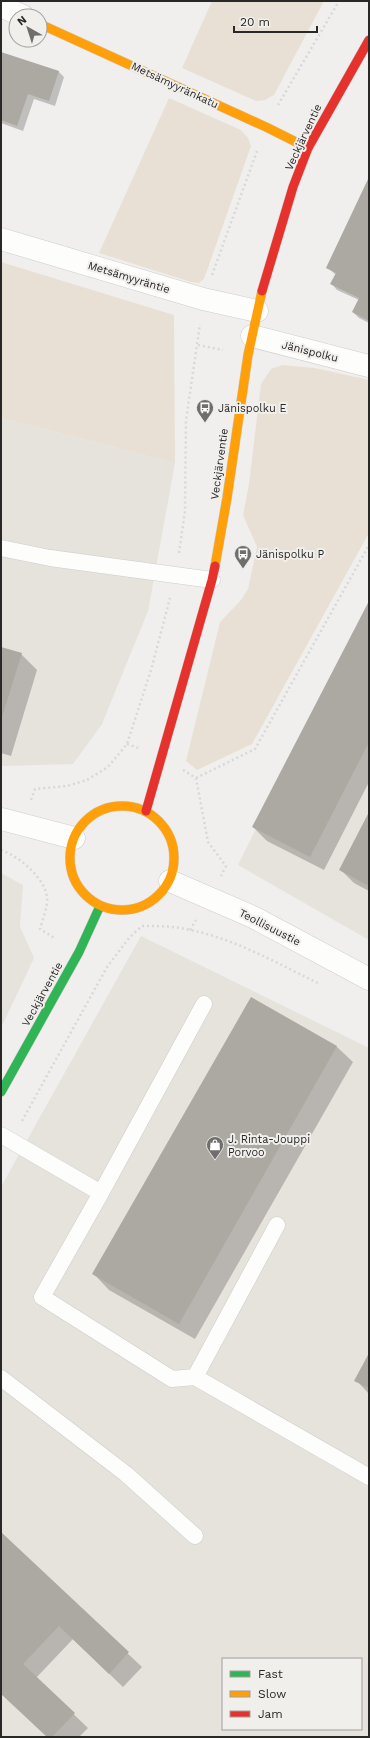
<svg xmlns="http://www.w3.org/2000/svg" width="370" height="1738" viewBox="0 0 370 1738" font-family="'Work Sans',sans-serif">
	<rect width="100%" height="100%" fill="#f0efed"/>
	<path fill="#e6e2dc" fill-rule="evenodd" d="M1,418L175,463L148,611L102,724L73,764L1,766Z
		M369,601V940L238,865Z
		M1,873L23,885L20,927L34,958L1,1028Z
		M141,936L369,1048V1737H1V1187ZM223,1659H361V1729H223Z"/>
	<path fill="#e8e0d5" d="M212,1H324L274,95L265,100L256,101L182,68Z
		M169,98L241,130L248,138L251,146L204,279L199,283L191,282L99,253Z
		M1,262L174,315L175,463L1,418Z
		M282,365L315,368L369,380V533L252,744L197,770L186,761L220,622L241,600L248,589L257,547L243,515L249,484L261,384L271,369Z"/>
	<path fill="#0003" d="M1,53L58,71L64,77L55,106L34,99L23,131L1,123Z
		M369,179V323L359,318L353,312L359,300L337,290L332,284L336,275L327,267Z
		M369,603V782L324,870L267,841L253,827Z
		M1,648L21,654L37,670L11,756L1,753Z
		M369,814V891L354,883L340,869Z
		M251,998L337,1047L353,1062L195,1339L109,1290L94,1274Z
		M369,1355V1394L356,1380Z
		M1,1534L142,1667L123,1687L73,1639L36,1678L88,1728L79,1737H48L1,1693Z"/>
	<path fill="#aca8a2" d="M1,52L59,71L49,101L28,94L17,126L1,120Z
		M369,177V321L352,312L359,298L330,284L336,273L326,268Z
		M369,601V742L310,857L252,827Z
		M1,647L22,653L1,720Z
		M369,812V886L339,870Z
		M251,997L337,1046L179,1324L92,1274Z
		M369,1353V1388L354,1381Z
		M1,1532L129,1652L109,1674L59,1626L23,1664L75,1713L52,1737H47L1,1694Z"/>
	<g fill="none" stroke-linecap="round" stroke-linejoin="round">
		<defs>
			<path id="lane" d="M1,548L50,558L212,580
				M1,1135L101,1193L204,1004
				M101,1193L42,1297L172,1379L195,1377
				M277,1225L195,1377L369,1477
				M1,1378L126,1474L195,1536"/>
			<path id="street" d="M1,6L23,16
				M1,239L203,299L257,311
				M252,336L369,366
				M1,819L74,838
				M170,881L253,917L369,979"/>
			<path id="fast" d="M1,1092L79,952L100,906"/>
			<path id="slow" d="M40,24L266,127L308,148
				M215,566L227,498L248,355L262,291
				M70 858a52 52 0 1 1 104 0a52 52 0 1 1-104 0Z"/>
			<path id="jam" d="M262,291L293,187L308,148L369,40
				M146,811L212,580L215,566"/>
		</defs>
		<use href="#lane" stroke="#cdcdcb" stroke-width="17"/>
		<use href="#street" stroke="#cdcdcb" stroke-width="23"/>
		<use href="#fast" stroke="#cdcdcb" stroke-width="10"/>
		<use href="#slow" stroke="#cdcdcb" stroke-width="10"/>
		<use href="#jam" stroke="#cdcdcb" stroke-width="10"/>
		<path stroke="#d8d8d8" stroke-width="2.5" stroke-dasharray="2 3" stroke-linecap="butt" d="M278,105L339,1
			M212,275L257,151
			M198,345L223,350
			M179,553L185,511L186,420L200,324
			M127,744L138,748
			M183,770L196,778L208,842L226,866L221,876
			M196,778L255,749L369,545
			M31,800L35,789L67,786L87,780L108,767L127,744L151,670L170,598
			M1,850C19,856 46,879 47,898C48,906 42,921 40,929L56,939
			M190,930L196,920
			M22,1121L107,967L129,938L142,926C158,926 174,926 190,930C236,939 278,964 320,984"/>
		<use href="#lane" stroke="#fdfdfc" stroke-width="16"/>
		<use href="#street" stroke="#fdfdfc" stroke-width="22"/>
		<use href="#fast" stroke="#30b455" stroke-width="9"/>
		<use href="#slow" stroke="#ff9f0a" stroke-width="9"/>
		<use href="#jam" stroke="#e5322d" stroke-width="9"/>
	</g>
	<defs>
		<symbol id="bus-pin" viewBox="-11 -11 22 30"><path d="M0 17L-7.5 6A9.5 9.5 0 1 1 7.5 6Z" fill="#6f6e6c" stroke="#f1efec"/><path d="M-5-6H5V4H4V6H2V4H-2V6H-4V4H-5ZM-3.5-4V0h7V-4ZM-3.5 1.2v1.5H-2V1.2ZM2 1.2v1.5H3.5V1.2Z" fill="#fff"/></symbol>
		<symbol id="shop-pin" viewBox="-11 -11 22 30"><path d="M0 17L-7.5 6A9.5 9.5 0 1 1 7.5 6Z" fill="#6f6e6c" stroke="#f1efec"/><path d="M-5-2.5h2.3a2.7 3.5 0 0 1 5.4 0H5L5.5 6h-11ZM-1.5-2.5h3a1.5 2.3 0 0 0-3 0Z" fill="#fff"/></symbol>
	</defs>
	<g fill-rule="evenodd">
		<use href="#bus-pin" x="195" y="398" width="20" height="27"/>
		<use href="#bus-pin" x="233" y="544" width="20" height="27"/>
		<use href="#shop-pin" x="205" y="1135" width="20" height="27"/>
	</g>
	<g text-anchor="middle" stroke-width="4" stroke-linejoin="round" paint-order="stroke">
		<g font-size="11" fill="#292827" stroke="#f1efec">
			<text transform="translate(175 85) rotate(25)" y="4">Metsämyyränkatu</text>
			<text transform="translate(303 137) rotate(-65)" y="4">Veckjärventie</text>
			<text transform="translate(129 277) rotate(17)" y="4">Metsämyyräntie</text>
			<text transform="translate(310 351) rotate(14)" y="4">Jänispolku</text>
			<text transform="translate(219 464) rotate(-82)" y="4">Veckjärventie</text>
			<text transform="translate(270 927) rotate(27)" y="4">Teollisuustie</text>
			<text transform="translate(42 994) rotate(-61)" y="4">Veckjärventie</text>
		</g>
		<g font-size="11" fill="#292827" stroke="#f1efec" text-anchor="start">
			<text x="218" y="412">Jänispolku E</text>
			<text x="256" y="558">Jänispolku P</text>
			<text x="228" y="1143">J. Rinta-Jouppi<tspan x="228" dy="13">Porvoo</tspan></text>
		</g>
	</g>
	<rect width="370" height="1738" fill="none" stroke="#292827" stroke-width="4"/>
	<rect x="222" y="1658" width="140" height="72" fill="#f1efec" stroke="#a19f9d"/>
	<rect x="230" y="1671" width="20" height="6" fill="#30b455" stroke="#a19f9d"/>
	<text x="258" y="1678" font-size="12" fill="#292827">Fast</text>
	<rect x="230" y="1691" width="20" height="6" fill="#ff9f0a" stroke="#a19f9d"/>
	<text x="258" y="1698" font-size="12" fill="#292827">Slow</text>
	<rect x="230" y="1711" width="20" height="6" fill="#e5322d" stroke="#a19f9d"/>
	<text x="258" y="1718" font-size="12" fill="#292827">Jam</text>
	<g transform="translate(28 28) rotate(321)"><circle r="19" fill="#f1efec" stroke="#a19f9d"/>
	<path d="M0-3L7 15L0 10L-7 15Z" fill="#6f6e6c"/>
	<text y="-6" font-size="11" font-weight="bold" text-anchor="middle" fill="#292827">N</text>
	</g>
	<path d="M234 26v6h83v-6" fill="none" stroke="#292827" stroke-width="2"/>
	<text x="240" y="26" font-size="12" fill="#292827" stroke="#f1efec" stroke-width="3" paint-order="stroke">20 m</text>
</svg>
